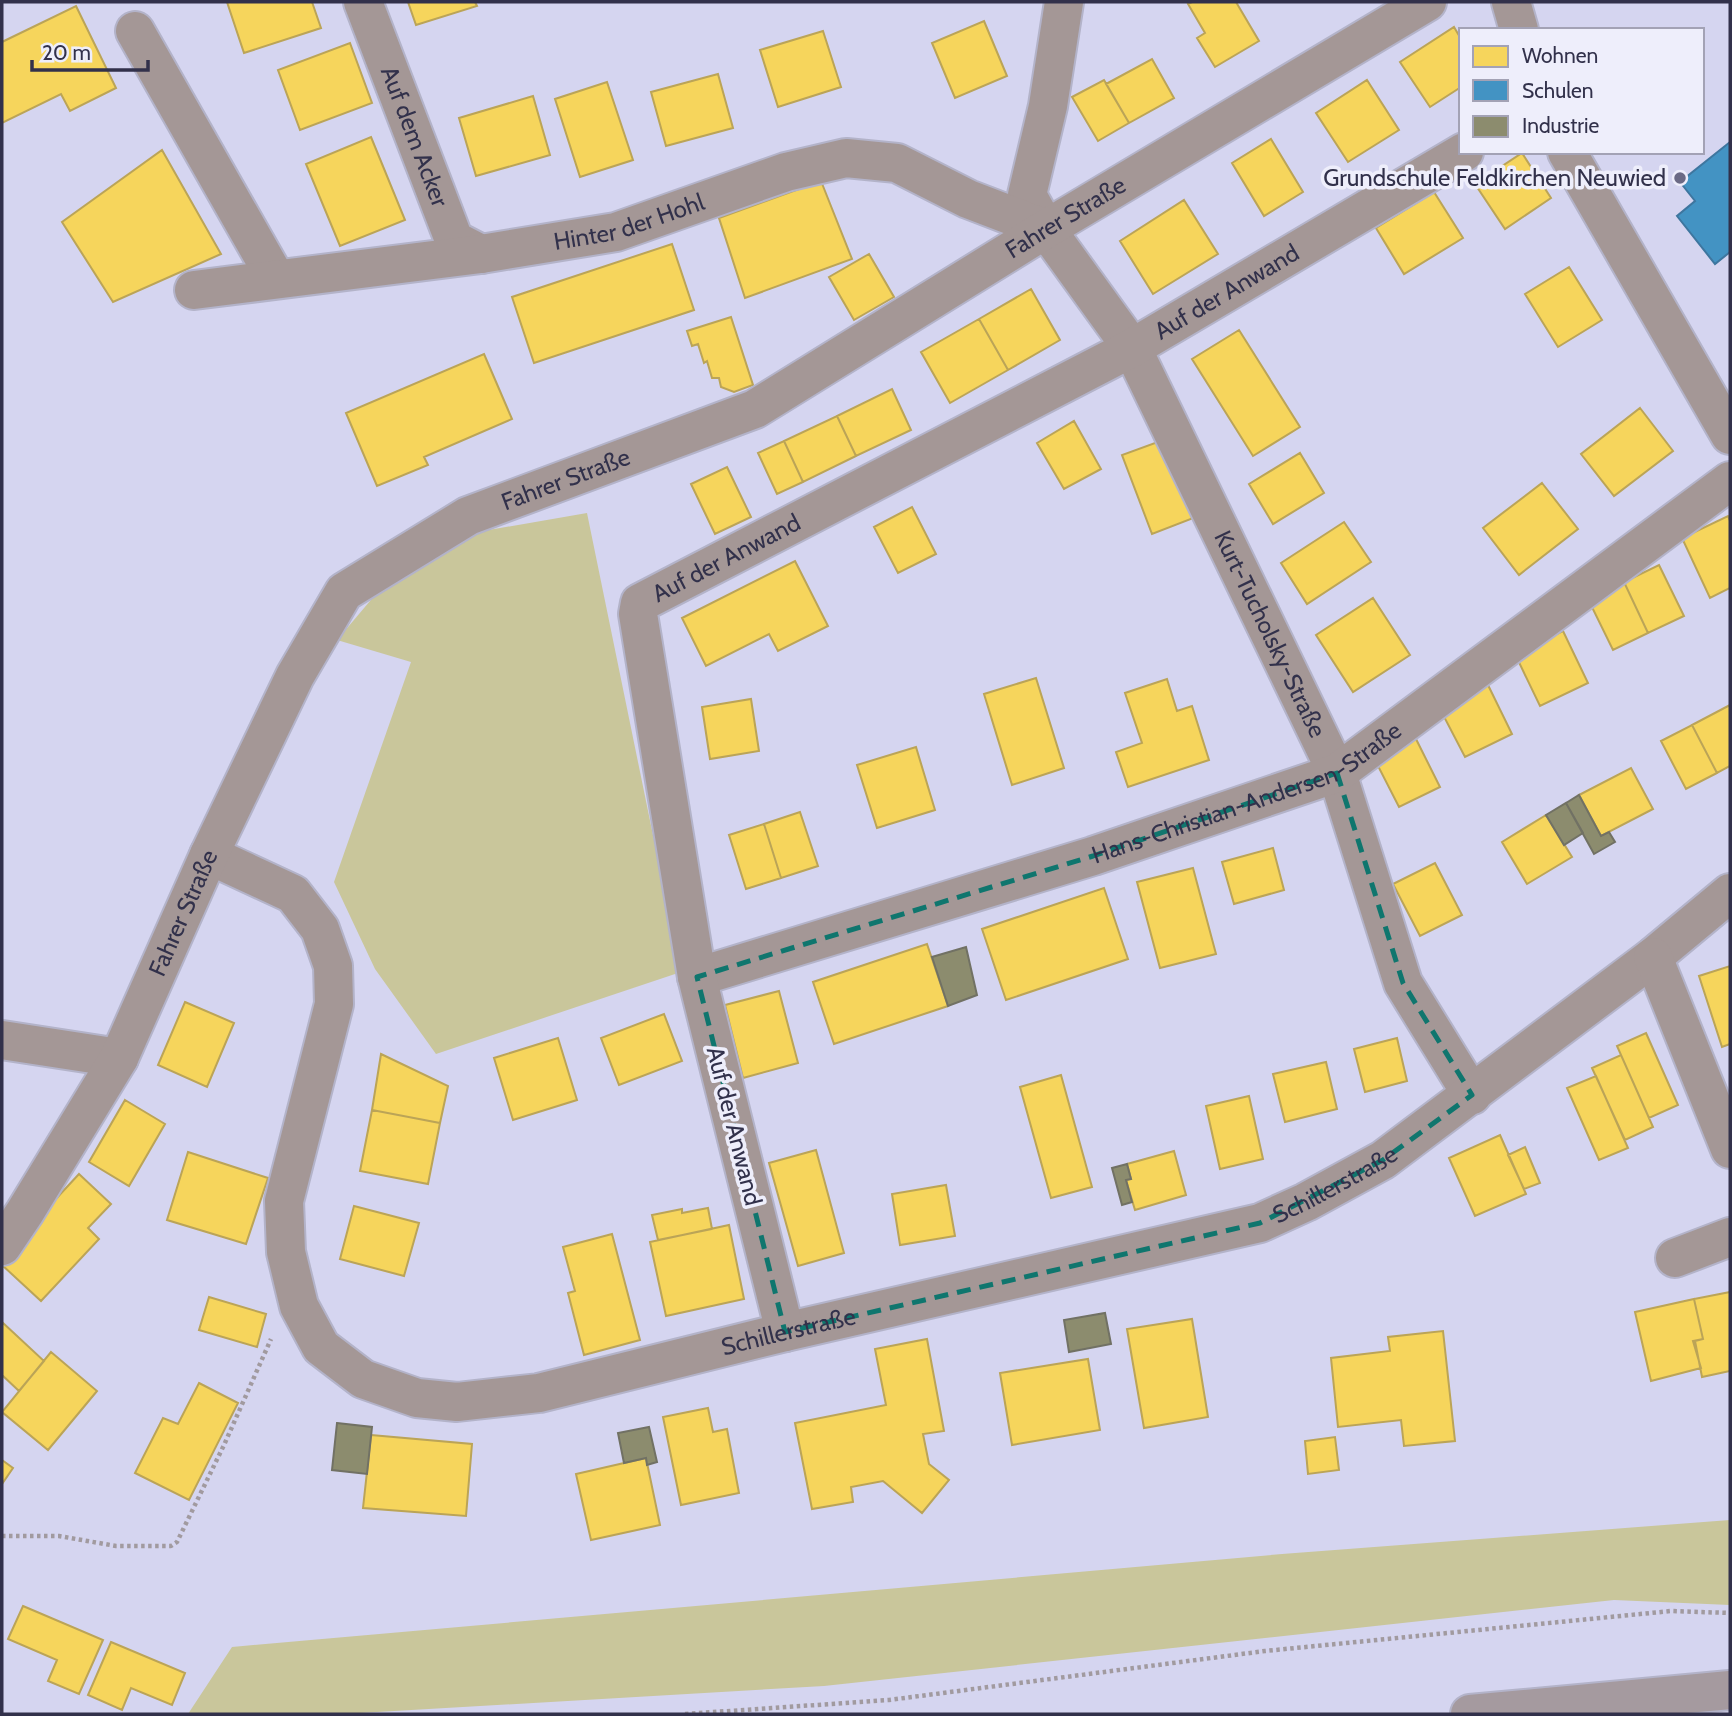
<svg xmlns="http://www.w3.org/2000/svg" width="1732" height="1716" viewBox="0 0 1732 1716" font-family="Cabin,sans-serif">
	<rect width="100%" height="100%" fill="#d5d5f0"/>
	<path fill="#c9c69b" d="M587,513L681,972L436,1054L375,969L334,882L411,662L337,640L381,588L477,532Z
		M1730,1520V1605L1614,1600L824,1686L343,1714H188L232,1647L1282,1554Z"/>
	<path fill="#f6d55c" stroke="#bba457" stroke-width="2" d="M227,2H312L321,28L244,53Z
		M408,2H475L477,6L416,25Z
		M1192,2H1236L1259,41L1215,67L1197,38L1205,33L1188,4Z
		M76,6L116,88L70,111L61,94L2,123V42Z
		M984,21L1007,76L955,98L932,43Z
		M1454,27L1461,39V87L1430,107L1400,62Z
		M823,31L841,87L778,107L760,50Z
		M350,43L372,103L300,130L278,70Z
		M1152,59L1174,98L1129,123L1106,84Z
		M718,74L733,128L666,146L651,92Z
		M1104,80L1129,123L1098,141L1072,97Z
		M1367,80L1399,130L1348,162L1316,113Z
		M607,82L633,160L580,177L555,99Z
		M533,96L550,155L476,176L459,118Z
		M371,137L405,220L340,246L306,164Z
		M1271,139L1303,192L1264,216L1232,163Z
		M162,150L221,254L113,302L62,222Z
		M1522,153L1551,198L1505,229L1475,184Z
		M821,181L852,259L745,298L719,218Z
		M1434,192L1463,238L1404,274L1376,228Z
		M1184,200L1218,254L1153,294L1120,241Z
		M672,244L694,310L534,363L512,297Z
		M869,254L894,297L854,320L829,277Z
		M1569,267L1602,320L1558,347L1525,294Z
		M1031,289L1060,340L1008,370L979,319Z
		M731,317L753,385L734,392L721,387L719,378H712L707,361L704,363L698,344L692,346L687,331Z
		M979,319L1008,370L950,403L921,352Z
		M1239,330L1300,427L1253,456L1192,359Z
		M484,354L512,419L424,457L428,465L377,486L346,413Z
		M892,389L911,430L856,456L837,416Z
		M1640,408L1673,451L1614,496L1581,454Z
		M837,416L856,456L803,482L784,441Z
		M1074,421L1101,469L1064,489L1037,443Z
		M1166,439L1196,517L1152,534L1122,455Z
		M784,441L803,482L777,494L758,453Z
		M1300,453L1324,493L1273,524L1249,484Z
		M727,467L751,517L715,534L691,484Z
		M1542,483L1578,529L1519,575L1483,528Z
		M912,507L936,554L898,573L874,527Z
		M1728,516L1730,521V588L1710,598L1682,538Z
		M1344,522L1371,562L1307,604L1281,563Z
		M795,561L828,626L778,651L769,634L706,666L682,618Z
		M1659,565L1684,616L1648,633L1624,582Z
		M1624,582L1648,633L1613,650L1588,599Z
		M1373,598L1410,655L1353,692L1316,635Z
		M1563,631L1588,683L1540,706L1515,654Z
		M1036,678L1064,768L1012,785L984,694Z
		M1167,679L1177,711L1192,706L1209,760L1128,787L1116,752L1142,743L1125,693Z
		M1488,685L1512,734L1465,757L1440,709Z
		M751,699L759,751L710,759L702,707Z
		M1730,705V766L1717,773L1692,725Z
		M1692,725L1717,773L1686,789L1661,741Z
		M1416,739L1440,787L1399,807L1375,760Z
		M916,747L935,810L877,828L857,765Z
		M1631,768L1653,809L1601,836L1579,795Z
		M800,812L818,866L781,878L764,824Z
		M1546,815L1572,857L1527,884L1502,842Z
		M764,824L781,878L746,889L729,835Z
		M1273,848L1284,890L1234,904L1222,862Z
		M1435,863L1462,915L1420,936L1393,884Z
		M1193,868L1216,954L1160,968L1137,882Z
		M1104,888L1128,959L1006,1000L982,929Z
		M927,944L948,1006L834,1044L813,982Z
		M1730,966V1044L1722,1047L1699,976Z
		M779,991L798,1063L743,1078L725,1005Z
		M185,1002L234,1023L207,1087L158,1065Z
		M664,1014L682,1061L619,1085L601,1038Z
		M1646,1033L1678,1105L1649,1118L1617,1046Z
		M558,1038L577,1100L513,1120L494,1058Z
		M1397,1038L1407,1081L1365,1092L1354,1049Z
		M381,1054L448,1086L440,1123L372,1110Z
		M1621,1055L1653,1127L1625,1140L1592,1068Z
		M1326,1062L1337,1109L1285,1122L1273,1074Z
		M1061,1075L1092,1187L1051,1198L1020,1087Z
		M1596,1076L1628,1148L1599,1160L1567,1088Z
		M1249,1096L1263,1159L1220,1169L1206,1106Z
		M125,1100L165,1124L129,1186L89,1162Z
		M372,1110L440,1123L428,1184L360,1171Z
		M1500,1135L1526,1194L1475,1216L1449,1158Z
		M1525,1147L1540,1183L1524,1189L1508,1155Z
		M816,1150L844,1253L798,1266L769,1163Z
		M1174,1151L1186,1195L1135,1210L1126,1180L1131,1179L1127,1164Z
		M188,1152L268,1178L246,1244L167,1220Z
		M79,1174L111,1204L88,1228L99,1239L41,1301L2,1265V1257Z
		M946,1185L955,1236L900,1245L892,1194Z
		M354,1206L419,1223L404,1276L340,1259Z
		M708,1208L712,1229L658,1240L652,1215L682,1209V1213Z
		M729,1225L744,1299L666,1316L650,1242Z
		M612,1234L640,1340L584,1355L568,1293L575,1291L563,1247Z
		M1730,1292V1371L1702,1377L1695,1341L1703,1339L1694,1299Z
		M209,1297L266,1314L257,1347L199,1330Z
		M1694,1299L1703,1339L1693,1341L1701,1368L1651,1381L1635,1312Z
		M1192,1319L1208,1417L1144,1428L1127,1329Z
		M2,1322L44,1361L19,1391L2,1375Z
		M1443,1331L1455,1441L1404,1446L1401,1420L1338,1427L1331,1358L1390,1351L1388,1337Z
		M927,1339L944,1431L923,1434L929,1464L949,1480L922,1513L883,1481L851,1487L853,1502L812,1509L795,1423L886,1405L875,1349Z
		M51,1352L97,1391L48,1450L2,1412Z
		M1088,1359L1100,1430L1012,1445L1000,1373Z
		M199,1383L238,1403L189,1500L135,1473L163,1418L178,1424Z
		M708,1408L713,1432L727,1429L739,1493L681,1505L663,1417Z
		M371,1435L472,1444L466,1516L363,1508Z
		M1335,1437L1339,1470L1308,1474L1305,1441Z
		M646,1458L660,1525L591,1540L576,1474Z
		M2,1460L13,1468L2,1484Z
		M23,1606L103,1640L79,1694L48,1681L57,1660L8,1639Z
		M111,1642L185,1673L172,1705L131,1688L122,1710L88,1695Z"/>
	<path fill="#4393c3" stroke="#3e769f" stroke-width="2" d="M1730,142V252L1715,264L1677,216L1695,201L1680,182Z"/>
	<path fill="#8c8c6e" stroke="#717164" stroke-width="2" d="M1579,795L1601,836L1609,832L1615,842L1594,854L1566,803Z
		M1566,803L1583,833L1564,845L1546,815Z
		M966,947L977,995L948,1006L932,957Z
		M1127,1164L1131,1179L1126,1180L1132,1202L1122,1205L1112,1168Z
		M1105,1313L1111,1344L1069,1352L1064,1320Z
		M337,1423L372,1427L367,1474L332,1470Z
		M649,1427L657,1462L647,1465L646,1458L624,1463L618,1433Z"/>
	<g fill="none" stroke-linecap="round" stroke-linejoin="round">
		<defs>
			<g id="minor">
				<path id="s1" d="M363,2L454,240L481,254"/>
				<path id="s2" d="M1064,2L1048,106L1027,195L1046,229L1132,348L1337,773L1403,983L1472,1095"/>
				<path d="M1511,2L1519,30"/>
				<path d="M135,31L276,279"/>
				<path d="M1567,152L1730,435"/>
				<path id="s3" d="M194,290L481,254L616,232L786,172L846,158L897,163L968,199L1046,229"/>
				<path id="s4" d="M209,855L293,894L320,929L333,966L334,1004L284,1201L286,1252L299,1306L321,1347L363,1379L417,1398L457,1402L539,1393L785,1332L1260,1223L1306,1202L1383,1160L1653,957L1730,893"/>
				<path d="M1653,957L1730,1149"/>
				<path id="s5" d="M697,977L1093,856L1337,773L1730,481"/>
				<path d="M2,1040L119,1058"/>
				<path id="s6" d="M2,1246L25,1212L119,1058L209,855L295,676L344,592L468,516L755,409L1046,229L1427,2"/>
				<path d="M1675,1258L1730,1237"/>
				<path id="s7" d="M785,1332L697,977L638,614L640,603L1132,348L1464,152"/>
			</g>
			<path id="major" d="M1470,1714L1730,1690"/>
		</defs>
		<use href="#minor" stroke="#b3b3c9" stroke-width="42"/>
		<use href="#major" stroke="#b3b3c9" stroke-width="42"/>
		<path stroke="#a19a9f" stroke-width="4.5" stroke-dasharray="3.5 3.5" stroke-linecap="butt" d="M2,1536H59L116,1546H171L177,1542L224,1445L271,1339
			M685,1714L889,1700L1265,1651L1671,1611L1730,1613"/>
		<use href="#minor" stroke="#a49796" stroke-width="38"/>
		<use href="#major" stroke="#a59a9f" stroke-width="38"/>
	</g>
	<path fill="none" stroke="#0f766e" stroke-width="5" stroke-dasharray="14 9" stroke-linejoin="round" d="M1337,773L1403,983L1472,1095L1383,1160L1260,1223L785,1332L697,977L1093,856Z"/>
	<circle fill="#6b6a85" stroke="#eeeefb" stroke-width="2.5" cx="1680" cy="178" r="7"/>
	<g text-anchor="middle" stroke-width="7" stroke-linejoin="round" paint-order="stroke">
		<g font-size="24" fill="#32314b" stroke="#eeeefb">
			<text dy="8" stroke="none"><textPath href="#s1" startOffset="144">Auf dem Acker</textPath></text>
			<text dy="8" stroke="none"><textPath href="#s6" startOffset="1556">Fahrer Straße</textPath></text>
			<text dy="8" stroke="none"><textPath href="#s3" startOffset="441">Hinter der Hohl</textPath></text>
			<text dy="8" stroke="none"><textPath href="#s7" startOffset="1409">Auf der Anwand</textPath></text>
			<text dy="8" stroke="none"><textPath href="#s6" startOffset="989">Fahrer Straße</textPath></text>
			<text dy="8" stroke="none"><textPath href="#s7" startOffset="842">Auf der Anwand</textPath></text>
			<text dy="8" stroke="none"><textPath href="#s2" startOffset="700">Kurt-Tucholsky-Straße</textPath></text>
			<text dy="8" stroke="none"><textPath href="#s5" startOffset="581">Hans-Christian-Andersen-Straße</textPath></text>
			<text dy="8" stroke="none"><textPath href="#s6" startOffset="380">Fahrer Straße</textPath></text>
			<text transform="translate(734 1126) rotate(76)" y="8">Auf der Anwand</text>
			<text dy="8" stroke="none"><textPath href="#s4" startOffset="1628">Schillerstraße</textPath></text>
			<text dy="8" stroke="none"><textPath href="#s4" startOffset="1060">Schillerstraße</textPath></text>
		</g>
		<g font-size="24" fill="#32314b" stroke="#eeeefb" text-anchor="end">
			<text x="1666" y="186">Grundschule Feldkirchen Neuwied</text>
		</g>
	</g>
	<rect width="1732" height="1716" fill="none" stroke="#32314b" stroke-width="7"/>
	<rect x="1459" y="28" width="245" height="126" fill="#eeeefb" stroke="#a3a2b5" stroke-width="2"/>
	<rect x="1473" y="46" width="35" height="21" fill="#f6d55c" stroke="#a3a2b5" stroke-width="2"/>
	<text x="1522" y="63" font-size="21" fill="#32314b">Wohnen</text>
	<rect x="1473" y="80" width="35" height="21" fill="#4393c3" stroke="#a3a2b5" stroke-width="2"/>
	<text x="1522" y="98" font-size="21" fill="#32314b">Schulen</text>
	<rect x="1473" y="116" width="35" height="21" fill="#8c8c6e" stroke="#a3a2b5" stroke-width="2"/>
	<text x="1522" y="133" font-size="21" fill="#32314b">Industrie</text>
	<path d="M32 60v10h116v-10" fill="none" stroke="#32314b" stroke-width="3.5"/>
	<text x="42" y="60" font-size="21" fill="#32314b" stroke="#eeeefb" stroke-width="5" paint-order="stroke">20 m</text>
</svg>
